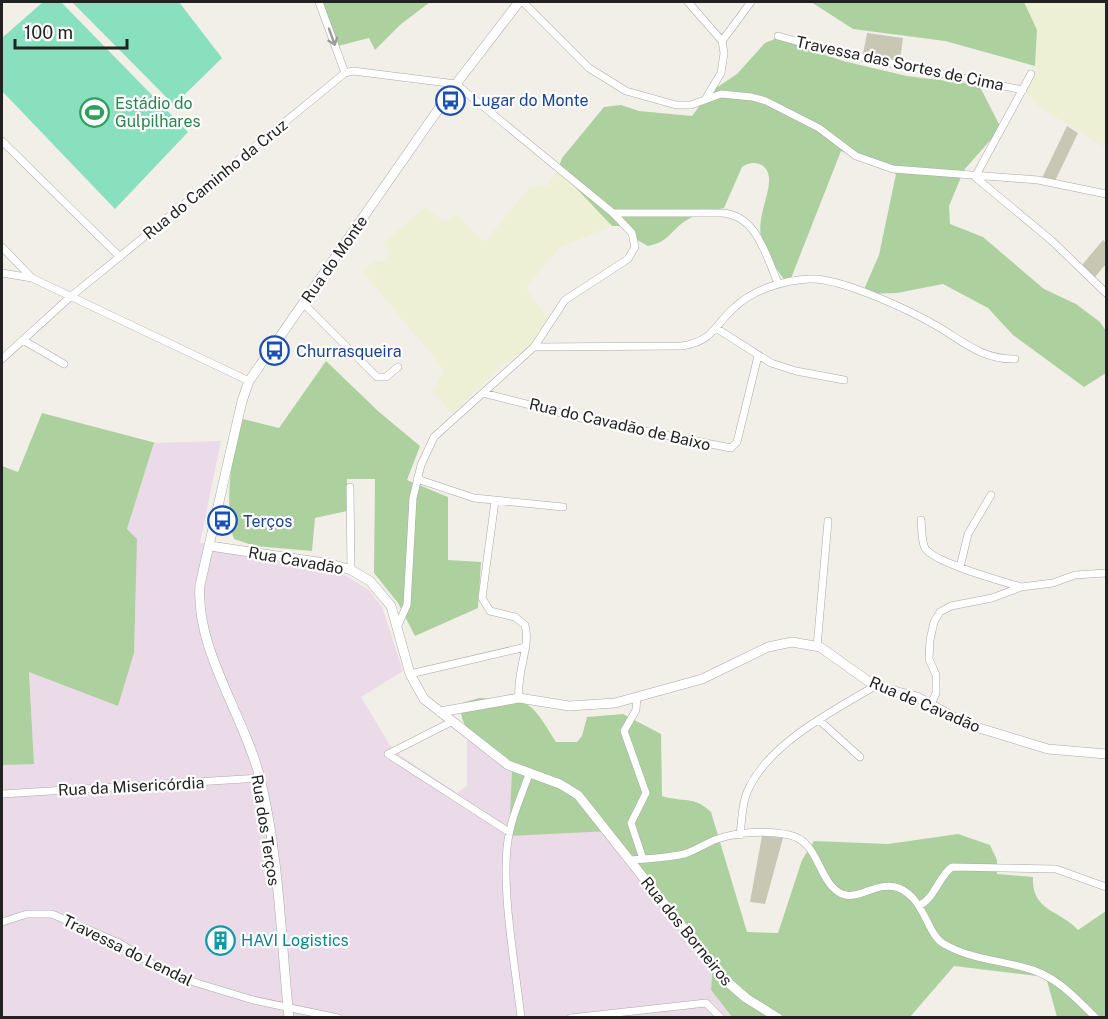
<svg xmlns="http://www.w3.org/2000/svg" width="1108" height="1019" viewBox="0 0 1108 1019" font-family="'Public Sans',sans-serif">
	<rect width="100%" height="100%" fill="#f2efe9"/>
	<path fill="#ebdbe8" d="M221,441L200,543H225L224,552L340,572L369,590L382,607L403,671L361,697L390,745L401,756L457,793L467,786V737L512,771L578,831H610L713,960L711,990L732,1017H2V765L34,763L29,671L118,705L134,653L127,529L154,443Z"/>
	<path fill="#c7c7b4" d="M867,33L903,38L900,61L863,54Z
		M1067,126L1078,133L1055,181L1042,178Z
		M1103,240L1106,243V264L1095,277L1082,265Z
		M762,836L783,838L765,904L750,902Z"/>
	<path fill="#eef0d5" d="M1024,2H1106V148L1039,107L1026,93L1035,73L1037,30Z
		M558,169L612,226L559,248L526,288L548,318L529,348L501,366L453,413L433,392L444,370L363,272L373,260L382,262L389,254L383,243L425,207L445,222L456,213L484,242L529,188L548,185Z"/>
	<path fill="#add19e" d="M322,2H430L400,25L375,50L369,38L338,46Z
		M811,2H1024L1037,30L1035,66L945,41L853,29Z
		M777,38L843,61L907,76L979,85L1001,128L964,170L949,206L950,224L983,237L1044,289L1076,304L1100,322L1106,331V373L1084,387L1013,335L988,308L943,284L897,293L862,294L879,255L896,174L841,151L788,286C780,272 763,253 761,238C757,215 770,196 769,178C768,163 753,159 742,167L724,208C712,211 698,213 687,220C669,231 671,241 648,246L637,240L628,226H612L558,169L562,158L604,107L621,105L639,111L692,116L710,92L737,74L765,43Z
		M326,361L378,411L420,446L407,480L448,497V560L481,562L478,608L415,636L398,603L374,573L375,479H347V511L315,518L312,551L255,546L234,539C224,511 231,447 243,419L279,428Z
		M42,413L156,443H154L127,529L137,539L134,653L118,706L29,672L34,764L2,765V466L18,472Z
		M479,698C531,701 528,697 556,742H577L582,736L587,717L623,714L661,734L662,796C684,803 693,795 711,812L747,932L778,933L802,860L814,841L888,844L958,834L990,845L997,860V874L1033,877C1031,911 1060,910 1078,930L1106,911V1017H1057L1046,977L954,966L910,1017H732L711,990L713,960L610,831L509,836L512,771C494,754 454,730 462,703Z"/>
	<path fill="#88e0be" d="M43,2H61L188,132L115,209L2,91V38Z
		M72,2H179L222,58L174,105Z"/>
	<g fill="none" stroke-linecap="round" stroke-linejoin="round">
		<defs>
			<path id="minor" d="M319,2L345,73
				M523,2L589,68L626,91L676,105H691L721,94L752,97L766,101L819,128L856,156L893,169L1038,180L1106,194
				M688,2L722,41L724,53L721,73L706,98
				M778,36L831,51L1023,90
				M722,41L751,2
				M2,141L120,257
				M975,177L1051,240L1106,293
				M975,177L1031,74
				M613,213H722C757,215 766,256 778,283
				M2,247L32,278
				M2,273L32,278L249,381
				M303,303L377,377H386L398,367
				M716,328L771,363L796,371L844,380
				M23,340L64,364
				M534,347L682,346C714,341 713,326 735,307C754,289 785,280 810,279C842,278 909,310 937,326C964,342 983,360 1015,359
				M2,359L69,298L345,73L353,71L456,84L613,213L632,233L635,247L628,259L565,300L534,347L434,437L421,465L413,498L407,605L398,625
				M483,393L589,420L731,448L737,442L758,356
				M417,479L474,498L563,507
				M350,487L351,570
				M495,501L482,598L490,611L515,617L525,625C531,647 516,672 519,698
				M921,520C922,528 921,540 925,548C934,563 1002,581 1021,587
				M960,567L968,534L991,495
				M817,647L828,521
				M410,674L526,647
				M637,697L636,710L624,731L646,793L631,823L643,859
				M931,705L936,693V675L929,659L930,640L934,622L940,612L951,606L992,598L1021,587L1053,583L1075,575L1106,573
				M819,720L860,757
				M453,721L388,754L509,832
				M2,794L260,778
				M740,835C742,819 742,800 750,786C773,741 833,711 875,686
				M629,860C648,859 666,858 684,854C695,851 706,843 717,839C738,832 767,830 789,835C820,841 817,882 842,894C858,901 878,880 899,888C925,899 927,935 944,944C970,959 998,960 1026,968C1055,975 1075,997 1096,1018
				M920,905C934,899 939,876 952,867L1056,869L1106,887
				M2,922L27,914H52L119,943L159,968L197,983L253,1000L338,1018
				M521,1018C516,969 498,876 510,830C514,811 523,792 529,774
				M571,1018L706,1003L721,1018"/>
			<path id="tertiary" d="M210,546L331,564L351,570L370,581L391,606L410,674L424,699L508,765L560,784L578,795L723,978L746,998L778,1018
				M440,712L519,698L569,706L615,703L702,679L768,647L792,642L820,647L875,686L917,697L966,724L1048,749L1106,754
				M289,1018C281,940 279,854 260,778C244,715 195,649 200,585L242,401L249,381L456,84L519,2"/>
		</defs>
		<use href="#minor" stroke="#a9a9a9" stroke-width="8"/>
		<use href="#tertiary" stroke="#a9a9a9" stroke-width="10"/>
		<use href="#minor" stroke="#fff" stroke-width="7"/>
		<use href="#tertiary" stroke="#fff" stroke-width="9"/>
	</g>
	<defs><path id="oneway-shaft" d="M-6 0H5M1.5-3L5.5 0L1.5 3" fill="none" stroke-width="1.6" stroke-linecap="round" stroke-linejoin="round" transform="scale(1.5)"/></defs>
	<use stroke="#9c9c9c" href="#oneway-shaft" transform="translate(332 37) rotate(70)"/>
	<defs>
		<symbol id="bus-ring" viewBox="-11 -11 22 22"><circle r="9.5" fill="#fff" stroke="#1a4fb4" stroke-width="1.5"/><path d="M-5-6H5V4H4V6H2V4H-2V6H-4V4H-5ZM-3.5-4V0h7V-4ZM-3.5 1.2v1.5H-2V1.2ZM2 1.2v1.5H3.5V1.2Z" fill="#1a4fb4"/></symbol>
		<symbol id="stadium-ring" viewBox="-11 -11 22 22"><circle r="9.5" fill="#fff" stroke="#2e9e5b" stroke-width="1.5"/><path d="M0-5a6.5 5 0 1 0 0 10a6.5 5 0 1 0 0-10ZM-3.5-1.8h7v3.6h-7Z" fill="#2e9e5b"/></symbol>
		<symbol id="building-ring" viewBox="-11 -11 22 22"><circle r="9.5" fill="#fff" stroke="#0f9aa8" stroke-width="1.5"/><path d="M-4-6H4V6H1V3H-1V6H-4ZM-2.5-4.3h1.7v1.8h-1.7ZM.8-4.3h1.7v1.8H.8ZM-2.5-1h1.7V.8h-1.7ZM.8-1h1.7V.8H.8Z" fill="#0f9aa8"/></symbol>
	</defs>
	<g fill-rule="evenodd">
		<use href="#bus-ring" x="434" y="84" width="33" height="33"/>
		<use href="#stadium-ring" x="78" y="96" width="33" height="33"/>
		<use href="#bus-ring" x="258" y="334" width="33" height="33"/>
		<use href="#bus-ring" x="206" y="504" width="33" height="33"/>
		<use href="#building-ring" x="204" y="924" width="33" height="33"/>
	</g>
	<g text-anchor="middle" stroke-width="4.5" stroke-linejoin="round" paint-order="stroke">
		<g font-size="16" fill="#222" stroke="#fff">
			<text transform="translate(900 63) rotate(12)" y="6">Travessa das Sortes de Cima</text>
			<text transform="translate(215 179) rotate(-39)" y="6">Rua do Caminho da Cruz</text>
			<text transform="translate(334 259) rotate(-55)" y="6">Rua do Monte</text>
			<text transform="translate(620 424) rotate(13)" y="6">Rua do Cavadão de Baixo</text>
			<text transform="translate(296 560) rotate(10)" y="6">Rua Cavadão</text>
			<text transform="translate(925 704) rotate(23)" y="6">Rua de Cavadão</text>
			<text transform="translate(131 786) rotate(-3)" y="6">Rua da Misericórdia</text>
			<text transform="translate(266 830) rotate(81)" y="6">Rua dos Terços</text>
			<text transform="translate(687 931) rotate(51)" y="6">Rua dos Borneiros</text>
			<text transform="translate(128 950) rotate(26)" y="6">Travessa do Lendal</text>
		</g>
		<g font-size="16" fill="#164399" stroke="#fff" text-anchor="start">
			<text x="472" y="106">Lugar do Monte</text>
			<text x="296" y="357">Churrasqueira</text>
			<text x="243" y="527">Terços</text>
		</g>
		<g font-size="16" fill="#27864d" stroke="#fff" text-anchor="start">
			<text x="115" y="109">Estádio do<tspan x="115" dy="18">Gulpilhares</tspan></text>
		</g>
		<g font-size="16" fill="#0d838f" stroke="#fff" text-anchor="start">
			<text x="241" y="946">HAVI Logistics</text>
		</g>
	</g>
	<rect width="1108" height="1019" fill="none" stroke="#222222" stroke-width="6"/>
	<path d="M15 39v9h112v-9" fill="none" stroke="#222222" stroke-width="3"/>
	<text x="24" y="39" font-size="18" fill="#222222" stroke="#ffffff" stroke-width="4.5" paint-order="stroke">100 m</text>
</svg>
